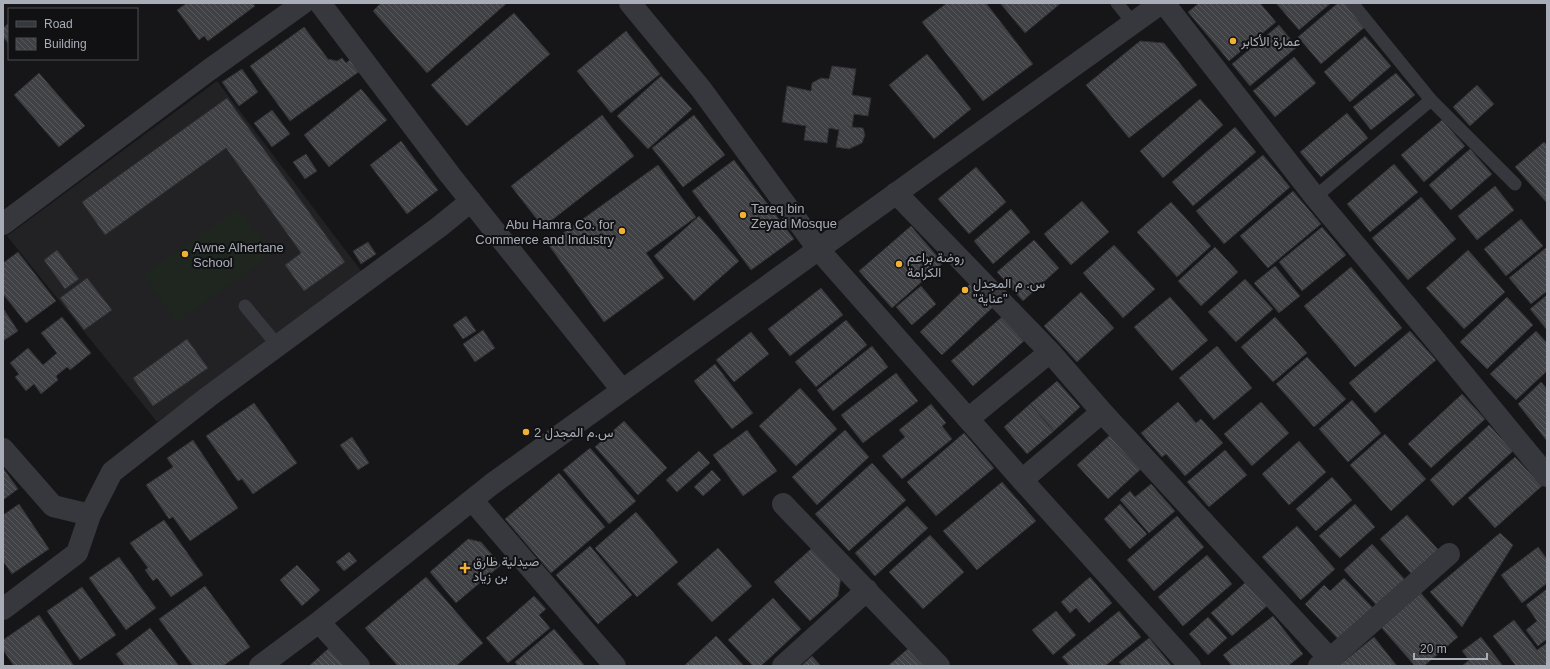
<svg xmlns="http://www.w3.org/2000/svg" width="1550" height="669" viewBox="0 0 1550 669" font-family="Arial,Vazirmatn,sans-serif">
	<defs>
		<pattern id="building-back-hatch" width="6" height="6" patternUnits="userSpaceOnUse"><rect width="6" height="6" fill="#404145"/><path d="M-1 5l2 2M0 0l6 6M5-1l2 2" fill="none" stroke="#595a5e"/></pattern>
	</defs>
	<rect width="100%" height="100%" fill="#161618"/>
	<path fill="#222225" d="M217,81L362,272L157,422L7,236Z"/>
	<path fill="#1e261f" d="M238,208L272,254L177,322L144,275Z"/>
	<path fill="url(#building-back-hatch)" stroke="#303034" d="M187,3H253L255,6L208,41L204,36L199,40L177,10Z
		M381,3H507L427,73L373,11Z
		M947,3H986L1033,64L983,101L922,22Z
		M1000,3H1061L1025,33Z
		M1199,3H1260L1276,22L1229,61L1188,12Z
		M1276,3H1331L1299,30Z
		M1338,3H1345L1365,27L1321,64L1298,37Z
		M514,13L550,54L467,126L431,85Z
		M9,23V44L3,37V28Z
		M1279,25L1297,47L1250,86L1232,64Z
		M304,27L328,59L337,61L342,58L346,63L351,59L360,71L290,121L250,66Z
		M626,31L660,74L611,113L577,71Z
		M1365,36L1391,66L1350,102L1324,72Z
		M1140,41L1164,43L1197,85L1129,138L1086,85Z
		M927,54L971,109L934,139L889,85Z
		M1294,57L1316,83L1275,117L1253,91Z
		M832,66L856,69L852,95L871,98L868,116L854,114L852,127L863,128L865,135L862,143L849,149L836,147L839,130L829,128L827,143L804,140L806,126L782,122L787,86L811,91L812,83L821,78L829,79Z
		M242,69L258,92L239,106L222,82Z
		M39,73L85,126L59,147L14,95Z
		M1396,73L1415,95L1371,130L1353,107Z
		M661,76L692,109L648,149L617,116Z
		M1477,85L1494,104L1470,126L1453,107Z
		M361,89L387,120L329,167L304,135Z
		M227,98L345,262L304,291L285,265L301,253L226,148L105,235L82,202Z
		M1200,99L1223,125L1163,178L1140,151Z
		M272,110L290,134L272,147L254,123Z
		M1347,113L1368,138L1321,177L1300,152Z
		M602,115L634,156L543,227L511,186Z
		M694,115L725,155L683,187L652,148Z
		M1442,120L1465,146L1424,182L1401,155Z
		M1235,127L1256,152L1193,206L1172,182Z
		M401,141L438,190L407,214L370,165Z
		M1544,142L1547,145V203L1515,167Z
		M1470,149L1492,174L1451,210L1429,185Z
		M306,154L317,171L305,179L293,162Z
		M1263,155L1290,187L1224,244L1196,211Z
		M734,160L794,239L751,270L692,191Z
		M1394,164L1418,192L1370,232L1347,204Z
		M658,165L696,217L646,253L664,278L604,322L548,244Z
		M976,167L1006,202L969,234L938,199Z
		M1495,186L1514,210L1477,240L1458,216Z
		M1293,191L1321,224L1268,268L1240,236Z
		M1421,197L1456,239L1408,280L1372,238Z
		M1082,201L1109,232L1071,265L1044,234Z
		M1171,202L1211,246L1177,277L1137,232Z
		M1011,209L1030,232L993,264L974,241Z
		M699,216L739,261L694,301L654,256Z
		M1521,219L1543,246L1506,276L1484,249Z
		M911,226L943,263L892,308L859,271Z
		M1322,227L1346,255L1302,291L1279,262Z
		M1034,240L1059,268L1023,301L997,272Z
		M368,242L376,254L361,264L353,251Z
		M1114,245L1155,289L1123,318L1083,273Z
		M1215,247L1238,272L1201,306L1178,281Z
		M1547,247V291L1531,304L1509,278Z
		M57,250L79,279L65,289L44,260Z
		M1468,250L1505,292L1464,329L1426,288Z
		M18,252L56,301L26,323L3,294V263Z
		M1275,266L1300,296L1279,313L1254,283Z
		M1351,267L1402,328L1355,367L1304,306Z
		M87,278L112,310L84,330L60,298Z
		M1245,279L1273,309L1236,342L1208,312Z
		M971,283L993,307L942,355L920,332Z
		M921,286L936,304L912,325L896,307Z
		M821,288L843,315L790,356L768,329Z
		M1081,292L1114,328L1077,362L1044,326Z
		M1547,295V330L1530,309Z
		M1170,297L1208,340L1172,371L1134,327Z
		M1507,297L1533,325L1487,369L1460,342Z
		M3,308L18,331L3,341Z
		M466,316L476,331L463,339L453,325Z
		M1003,316L1024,341L973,386L951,361Z
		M62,317L91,353L70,370L67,367L56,376L58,380L41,394L34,384L26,391L15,377L19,374L10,363L28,348L43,365L57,353L41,333Z
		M1275,317L1307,353L1273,382L1241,347Z
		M846,320L867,345L816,387L795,362Z
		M483,330L495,348L475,362L463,344Z
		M1410,331L1436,360L1375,413L1349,383Z
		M1536,331L1547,343V371L1516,400L1490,374Z
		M751,332L769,354L734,382L716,360Z
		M187,339L208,368L153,406L133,378Z
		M872,346L888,367L833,411L817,390Z
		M1217,346L1252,388L1214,420L1179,378Z
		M1307,357L1346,399L1314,427L1276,384Z
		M715,364L753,413L732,429L694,381Z
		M896,373L918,401L863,443L841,415Z
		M1057,381L1080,407L1054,431L1030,404Z
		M1541,382L1547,389V441L1518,404Z
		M800,388L837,429L796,466L759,426Z
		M1462,394L1485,419L1431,468L1408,444Z
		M1352,400L1381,433L1348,462L1319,429Z
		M1178,402L1196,423L1201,419L1223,443L1185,476L1166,454L1162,457L1141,433Z
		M1261,402L1289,433L1252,466L1224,434Z
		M254,403L297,463L253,494L242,479L238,481L206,436Z
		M931,404L946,423L942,426L952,439L902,479L882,456L905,437L899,430Z
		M1030,404L1054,431L1027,454L1004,427Z
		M624,421L667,468L638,495L595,447Z
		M1489,425L1513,451L1453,506L1430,480Z
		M747,430L777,471L743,496L713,455Z
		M845,430L869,457L817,505L792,477Z
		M964,433L994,468L936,516L907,482Z
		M1111,434L1142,468L1108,499L1077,465Z
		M1385,434L1426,479L1391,511L1350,465Z
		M352,437L369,463L358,470L340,445Z
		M193,440L238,508L190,541L173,517L169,519L146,485L173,467L167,458Z
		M1299,441L1326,472L1289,505L1262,474Z
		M590,448L636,501L609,524L563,470Z
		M1225,450L1247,475L1209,507L1187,482Z
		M699,451L710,463L677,492L666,480Z
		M1515,457L1542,486L1495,528L1468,498Z
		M872,463L906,500L849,551L815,514Z
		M3,468L18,489L3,500Z
		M712,470L721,480L703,496L694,487Z
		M559,473L605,527L551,573L505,519Z
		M1332,477L1352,500L1316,531L1296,509Z
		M1002,482L1036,521L977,570L943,531Z
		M1151,484L1175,511L1149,533L1120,500L1130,491L1135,497Z
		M19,504L49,549L12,574L3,561V515Z
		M1120,504L1147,534L1130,549L1104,519Z
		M1355,504L1375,527L1340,558L1319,536Z
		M907,506L928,528L875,576L855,553Z
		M636,512L678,562L637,597L595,548Z
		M1407,515L1443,555L1416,579L1380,539Z
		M1177,516L1204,547L1154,591L1127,560Z
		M164,520L203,575L171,597L157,578L153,581L145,570L148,568L130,543Z
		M1297,526L1335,569L1301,600L1262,557Z
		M1500,533L1513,545L1462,627L1430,592Z
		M930,535L964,572L923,609L889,572Z
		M468,539L481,542L501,565L456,603L430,572Z
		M1372,544L1408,583L1380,609L1344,570Z
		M590,546L632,595L598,624L556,575Z
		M1538,547L1547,559V583L1522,603L1501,575Z
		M718,548L752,586L712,622L677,584Z
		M812,548L841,577L838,596L810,621L774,582Z
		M349,552L357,561L344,571L336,562Z
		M1207,555L1232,584L1183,626L1158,597Z
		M119,557L156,608L126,630L89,578Z
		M297,565L320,590L302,606L280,580Z
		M426,577L483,643L456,666H398L365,628Z
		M1090,577L1112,603L1089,623L1076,608L1070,613L1061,602Z
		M1344,578L1375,610L1341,642L1305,604L1324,585L1330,591Z
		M1247,581L1268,605L1232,636L1211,613Z
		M205,586L250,647L223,666H193L159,619Z
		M82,587L116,635L80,660L47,611Z
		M1547,589V639L1538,646L1526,630L1537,621L1526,605Z
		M1420,592L1458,637L1424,666H1415L1380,626Z
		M534,596L546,609L539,615L550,628L508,663L486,638Z
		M773,598L801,629L761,666H753L728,640Z
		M1056,611L1076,635L1053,655L1032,630Z
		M1119,611L1141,637L1105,666H1070L1062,657Z
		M39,615L74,666H14L3,650V640Z
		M1273,616L1303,654L1288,666H1232L1223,655Z
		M1208,617L1227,638L1208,655L1189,634Z
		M1514,620L1537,650L1547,643V666H1516L1493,636Z
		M150,628L179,666H125L116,654Z
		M554,629L585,666H518L515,662Z
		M716,636L744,666H684Z
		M1374,637L1397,666H1338Z
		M1481,637L1503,666H1462L1469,660L1462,651Z
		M1149,638L1172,666H1122L1119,662Z
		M910,647L927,666H888Z
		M329,648L346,666H309Z
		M812,656L821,666H801Z"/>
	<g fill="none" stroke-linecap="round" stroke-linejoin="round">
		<path stroke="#37383d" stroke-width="13" d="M1117,3L1133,23
			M1352,3L1431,100L1515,184
			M1315,197L1431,100
			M245,306L278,346"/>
		<path stroke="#37383d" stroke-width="22" d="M320,3L450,175L622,390
			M630,3L701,89L818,249L1022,480L1190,666
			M1164,3L1315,197L1431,335L1547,476
			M896,193L1050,352L1102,412L1330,659
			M3,224L209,70L303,3
			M968,419L1050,352
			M3,449L53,506L90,515
			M1022,480L1102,412
			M472,500L615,666
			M783,504L939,666
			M3,609L77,553L90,515L112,472L208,397L439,227L471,201
			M319,622L359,666
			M260,666L319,622L492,484L1161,3
			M783,666L867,590
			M1319,666L1330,659L1449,554"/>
	</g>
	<g fill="#f2b134" stroke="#111113" stroke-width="1.5">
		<circle cx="1233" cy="41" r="4"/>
		<circle cx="743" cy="215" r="4"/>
		<circle cx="622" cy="231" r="4"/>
		<circle cx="185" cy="254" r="4"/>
		<circle cx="899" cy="264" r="4"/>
		<circle cx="965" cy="290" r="4"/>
		<circle cx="526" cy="432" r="4"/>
		<path d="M463 562h4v4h4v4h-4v4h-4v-4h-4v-4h4z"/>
	</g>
	<g text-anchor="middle" stroke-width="4" stroke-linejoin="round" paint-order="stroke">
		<g font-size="13" fill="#a8adb8" stroke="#111113" text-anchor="start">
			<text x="1241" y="46">عمارة الأكابر</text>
			<text x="751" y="213">Tareq bin<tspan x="751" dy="15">Zeyad Mosque</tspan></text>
			<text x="614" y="229" text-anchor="end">Abu Hamra Co. for<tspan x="614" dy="15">Commerce and Industry</tspan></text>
			<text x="193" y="252">Awne Alhertane<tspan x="193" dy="15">School</tspan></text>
			<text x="907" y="262">روضة براعم<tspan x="907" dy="15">الكرامة</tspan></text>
			<text x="973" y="288">س. م المجدل<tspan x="973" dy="15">"عناية"</tspan></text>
			<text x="534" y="437">س.م المجدل 2</text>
			<text x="473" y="566">صيدلية طارق<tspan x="473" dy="15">بن زياد</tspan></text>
		</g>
	</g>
	<rect width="1550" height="669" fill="none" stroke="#a8adb8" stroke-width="8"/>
	<rect x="8" y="8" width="130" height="52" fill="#111113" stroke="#4d4f55"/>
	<rect x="16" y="21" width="20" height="6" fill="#37383d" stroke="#4d4f55"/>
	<text x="44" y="28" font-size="12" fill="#a8adb8">Road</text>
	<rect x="16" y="38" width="20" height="12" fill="url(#building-back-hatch)" stroke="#4d4f55"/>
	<text x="44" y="48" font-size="12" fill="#a8adb8">Building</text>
	<path d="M1414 653v6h73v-6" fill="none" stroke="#a8adb8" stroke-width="2"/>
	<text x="1420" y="653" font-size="12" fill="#a8adb8" stroke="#111113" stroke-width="3" paint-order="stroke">20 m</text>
</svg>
